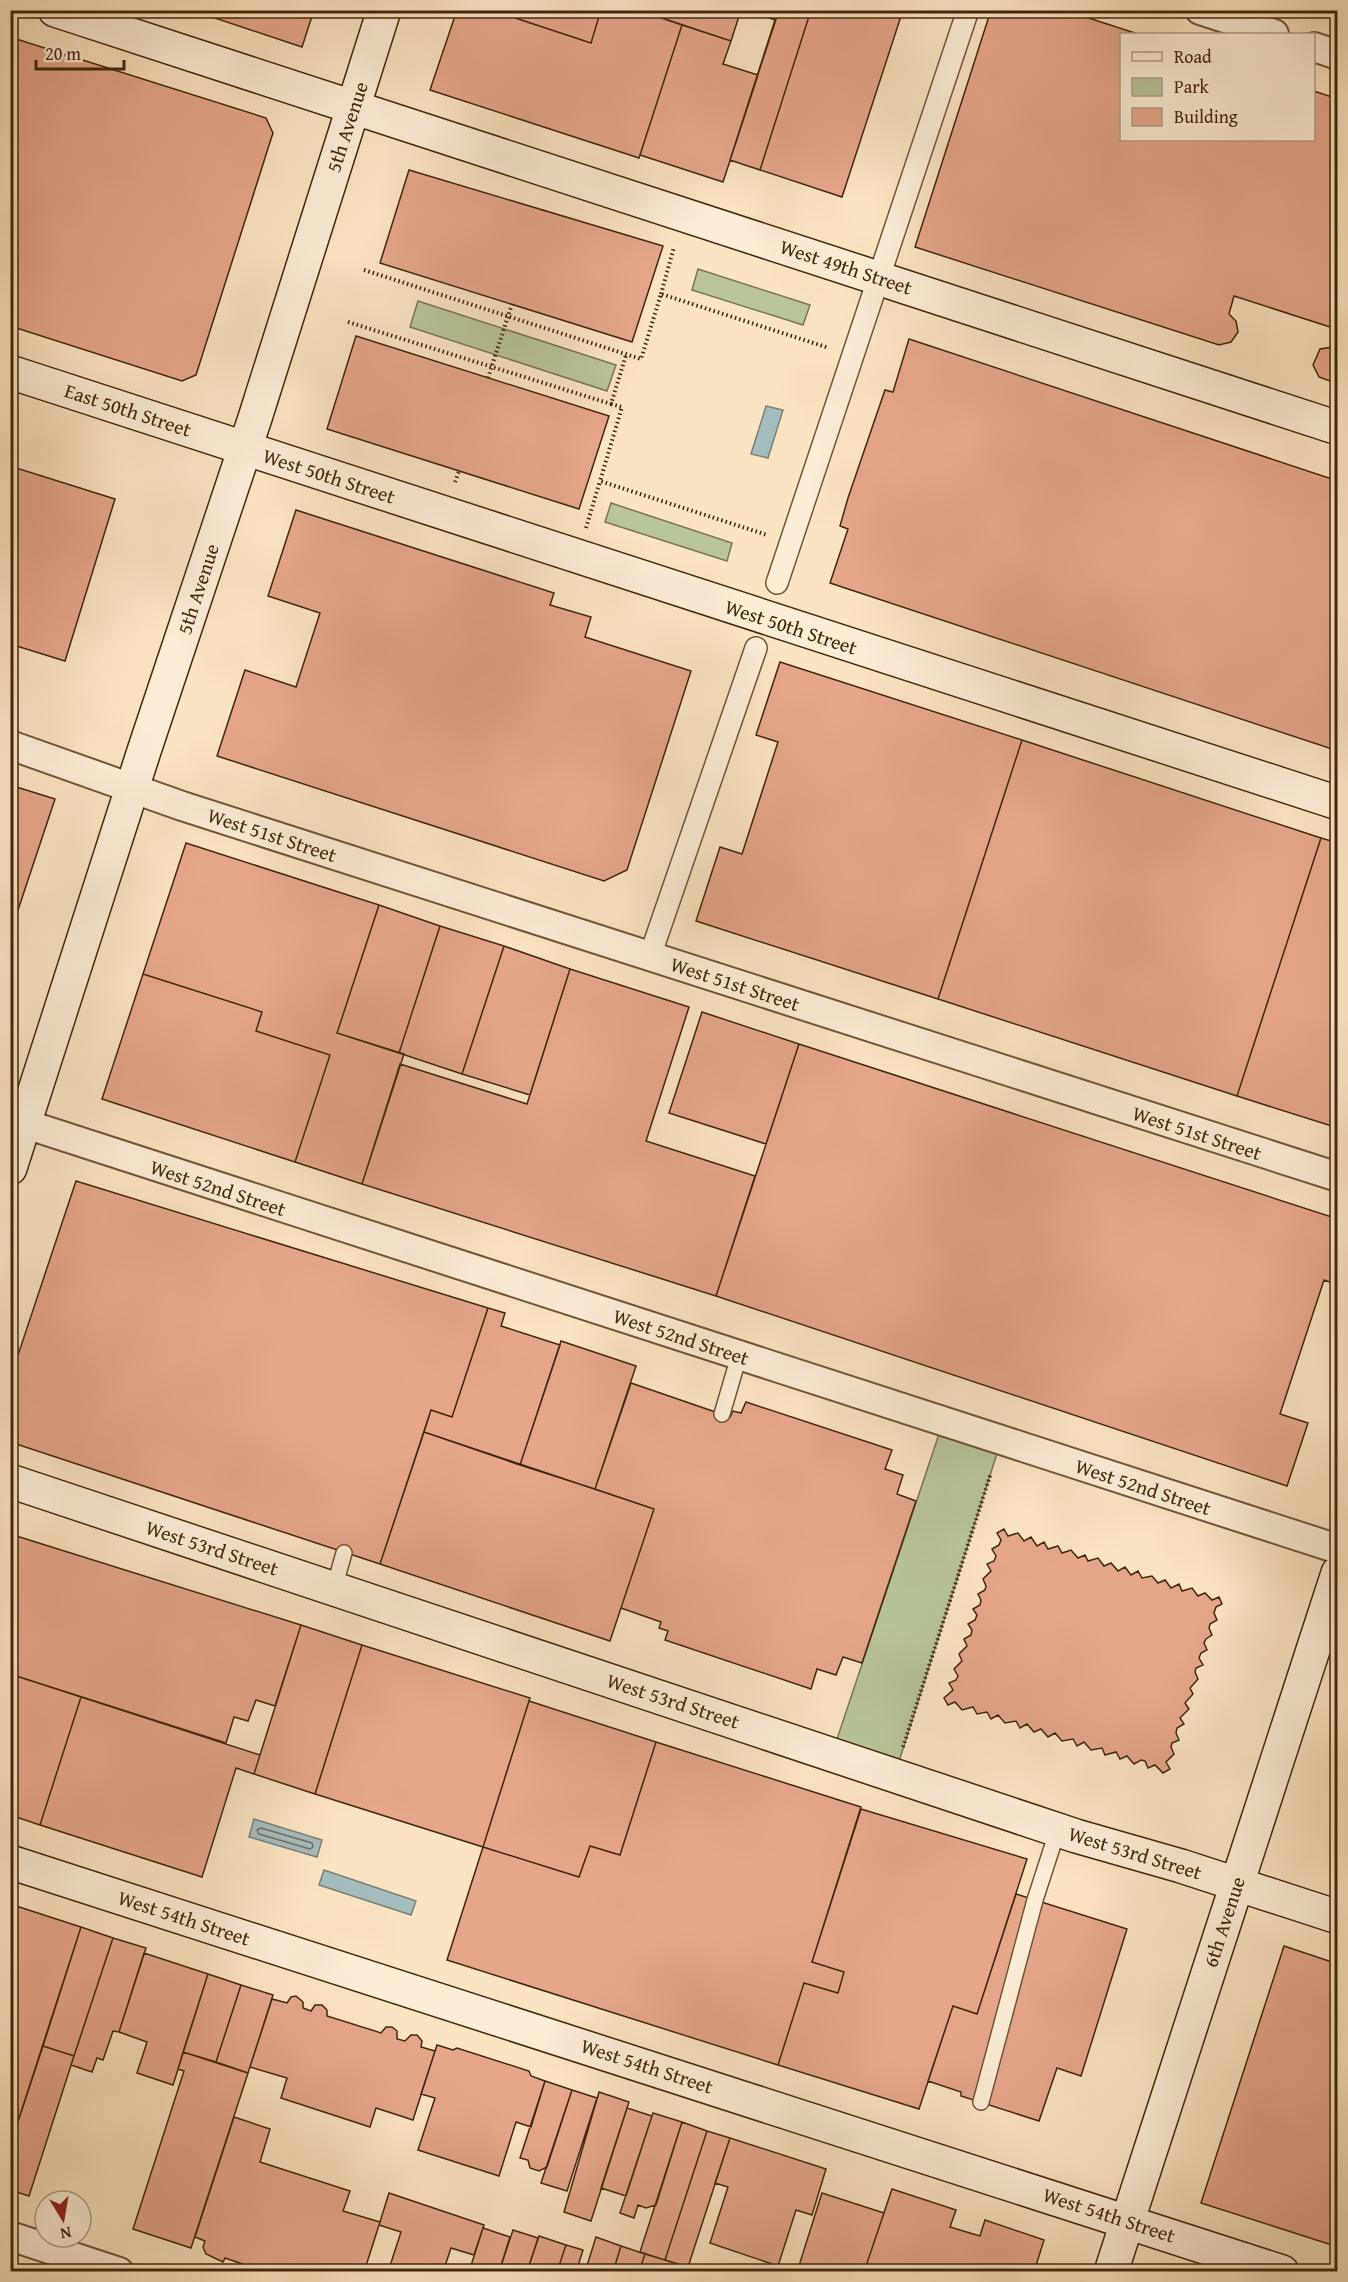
<svg xmlns="http://www.w3.org/2000/svg" width="1348" height="2282" viewBox="0 0 1348 2282" font-family="'Gentium Book Plus',serif">
	<rect width="100%" height="100%" fill="#fbe4c2"/>
	<filter id="stains"><feTurbulence type="fractalNoise" baseFrequency=".00333" numOctaves="4"/><feColorMatrix values="0 0 0 0 .2 0 0 0 0 .09 0 0 0 0 .02 0 0 0 .5 -.17"/></filter>
	<radialGradient id="worn" r=".72"><stop offset=".6" stop-color="#630" stop-opacity="0"/><stop offset="1" stop-color="#630" stop-opacity=".3"/></radialGradient>
	<path fill="#b8c598" stroke="#7c7651" stroke-width="1.5" d="M698,269L810,305L803,325L692,290Z
		M418,301L616,365L607,391L410,327Z
		M611,503L732,543L727,561L605,522Z
		M943,1422L1001,1441L895,1774L832,1754Z"/>
	<path fill="#a3bcbd" stroke="#7c8075" stroke-width="1.5" d="M766,406L783,410L768,458L751,454Z
		M254,1819L322,1840L317,1857L249,1837Z
		M324,1870L416,1901L411,1915L319,1885Z"/>
	<g fill="none" stroke-linecap="round" stroke-linejoin="round">
		<path stroke="#727264" stroke-width="1.5" d="M261,1828L312,1843L313,1847L310,1849L259,1834L257,1830Z"/>
	</g>
	<path fill="#e6a68a" stroke="#41270a" stroke-width="1.5" d="M191,10H314L302,47Z
		M457,10H491L591,43L601,10H638L682,25L639,158L430,90Z
		M491,10H601L591,43Z
		M638,10H741L731,41Z
		M746,10H903L842,197L730,160L775,20Z
		M779,10H811L760,170L730,160Z
		M991,10H1064L1138,34H1122V140H1314V91L1338,99V304L1330,327L1234,296L1229,314L1236,321L1238,332L1231,342L1219,345L915,247Z
		M682,25L731,41L723,64L758,75L723,182L640,155Z
		M13,38L266,118L273,133L271,139L196,375L182,381L10,326V45Z
		M409,170L663,246L632,342L380,263Z
		M1338,304V330L1330,327Z
		M1338,334V384L1319,377L1313,365L1320,349L1333,347Z
		M356,336L609,416L579,509L327,429Z
		M909,339L1338,481V751L830,583L848,529L840,526L848,498L885,390L893,392Z
		M10,466L115,499L65,661L10,644Z
		M296,510L554,593L550,605L591,617L585,637L691,671L627,870L604,881L217,756L245,670L296,687L320,613L268,596Z
		M780,662L1022,740L938,999L696,921L720,847L742,854L778,742L756,735Z
		M1022,740L1321,838L1237,1096L938,999Z
		M10,785L55,799L10,934Z
		M1321,838L1338,843V1128L1237,1096Z
		M186,843L379,905L337,1033L404,1054L362,1184L295,1162L330,1055L256,1031L262,1012L143,974Z
		M379,905L440,926L399,1053L337,1033Z
		M440,926L504,946L462,1074L399,1053Z
		M504,946L570,969L530,1095L462,1074Z
		M570,969L689,1007L646,1141L755,1176L716,1296L362,1184L400,1064L527,1104Z
		M143,974L262,1012L256,1031L330,1055L295,1162L102,1099Z
		M702,1012L799,1044L766,1144L669,1113Z
		M799,1044L1338,1219V1285L1324,1280L1280,1414L1308,1423L1287,1486L716,1296Z
		M76,1181L488,1308L452,1417L431,1410L380,1564L10,1442V1379Z
		M488,1308L505,1313L501,1326L560,1345L520,1465L424,1432L431,1410L452,1417Z
		M561,1341L636,1366L595,1489L520,1465Z
		M631,1383L730,1417L733,1411L741,1413L746,1402L892,1450L885,1469L903,1475L897,1494L916,1501L862,1663L843,1657L836,1675L817,1669L811,1689L665,1640L668,1631L659,1628L661,1622L621,1608L654,1509L595,1489Z
		M424,1432L654,1509L610,1641L380,1564Z
		M1004,1529L1008,1536L1018,1533L1024,1541L1031,1537L1037,1546L1044,1542L1048,1549L1058,1546L1062,1553L1071,1550L1078,1558L1085,1555L1088,1561L1098,1558L1104,1566L1111,1563L1118,1571L1125,1567L1131,1575L1138,1571L1142,1578L1152,1576L1158,1583L1165,1580L1171,1588L1179,1584L1182,1591L1192,1588L1198,1596L1205,1593L1212,1600L1219,1597L1222,1604L1216,1607L1214,1613L1217,1620L1210,1624L1209,1628L1212,1635L1206,1639L1204,1643L1207,1650L1201,1653L1199,1658L1203,1665L1196,1668L1195,1672L1198,1679L1190,1688L1193,1694L1185,1703L1189,1709L1180,1718L1184,1724L1177,1728L1176,1733L1179,1740L1172,1743L1171,1747L1174,1754L1166,1762L1170,1769L1163,1773L1155,1765L1148,1768L1145,1761L1141,1760L1134,1764L1127,1756L1120,1759L1116,1752L1105,1755L1102,1748L1091,1750L1084,1742L1077,1746L1073,1739L1062,1741L1055,1733L1048,1737L1041,1729L1034,1732L1027,1724L1020,1728L1016,1721L1005,1723L998,1715L991,1719L987,1712L977,1714L973,1707L962,1710L955,1702L948,1705L944,1698L953,1690L949,1683L956,1680L958,1676L954,1669L962,1661L959,1654L967,1646L964,1639L971,1635L972,1630L968,1624L975,1620L977,1615L973,1609L980,1605L981,1600L978,1594L985,1590L986,1586L983,1579L991,1571L987,1564L994,1561L996,1556L992,1549L999,1545L1001,1540L997,1533Z
		M10,1534L301,1625L275,1706L256,1700L248,1721L234,1717L226,1743L10,1674Z
		M301,1625L362,1645L315,1794L254,1774Z
		M362,1645L530,1698L483,1847L315,1794Z
		M10,1674L81,1697L40,1825L10,1815Z
		M81,1697L260,1755L254,1774L236,1768L202,1877L40,1825Z
		M529,1701L656,1742L620,1855L590,1846L579,1877L483,1847Z
		M656,1742L861,1807L812,1962L844,1972L838,1993L804,1983L778,2065L447,1960L483,1847L579,1877L590,1846L620,1855Z
		M861,1809L1027,1859L977,2014L953,2006L919,2109L778,2065L804,1983L838,1993L844,1972L812,1962Z
		M1016,1894L1127,1929L1081,2076L1057,2068L1039,2121L961,2096V2092L928,2081L953,2006L977,2014Z
		M10,1904L81,1927L10,2146Z
		M81,1927L113,1938L74,2056L43,2046Z
		M113,1938L146,1948L119,2032L113,2031L103,2060L97,2058L92,2072L71,2065Z
		M1284,1946L1338,1964V2247L1201,2203Z
		M144,1953L208,1974L173,2085L137,2073L147,2042L119,2032Z
		M208,1974L241,1985L216,2062L183,2052Z
		M241,1985L273,1995L248,2073L216,2062Z
		M296,1996L303,2002V2008L311,2011L315,2005H322L327,2010V2016L381,2033L386,2027H392L397,2031V2039L405,2041L411,2035H417L422,2041L421,2047L435,2051L413,2120L376,2108L370,2127L281,2098L287,2078L250,2067L272,1999L287,2003L291,1997Z
		M437,2045L453,2050L457,2048L529,2071L531,2076L545,2081L531,2127L516,2122L499,2176L418,2150L435,2098L421,2094Z
		M43,2046L74,2056L29,2196L10,2190V2146Z
		M183,2052L248,2073L191,2248L133,2229L184,2071L178,2069Z
		M545,2081L572,2090L547,2167L539,2171L530,2168L528,2160L520,2158Z
		M572,2090L597,2098L567,2191L541,2183Z
		M599,2092L629,2102L591,2221L564,2212Z
		M627,2108L652,2116L626,2196L601,2188Z
		M653,2113L682,2122L656,2205L646,2208L638,2205L634,2218L620,2213Z
		M234,2117L270,2129L260,2162L350,2191L343,2211L380,2222L364,2272H266L225,2258L223,2262L206,2254L203,2247L205,2241L195,2237Z
		M682,2122L707,2131L665,2260L640,2252Z
		M707,2131L730,2138L688,2267L665,2260Z
		M730,2138L826,2169L812,2215L796,2210L778,2266L710,2243L728,2187L715,2183Z
		M892,2189L956,2210L950,2227L980,2236L985,2220L1044,2240L1034,2272H864Z
		M389,2193L484,2225L474,2255L451,2248L443,2272H388L401,2232L379,2225Z
		M822,2193L884,2213L864,2272H797Z
		M483,2228L510,2237L499,2272H469Z
		M513,2230L538,2238L527,2272H499Z
		M539,2236L566,2245L557,2272H527Z
		M596,2237L621,2246L613,2272H585Z
		M566,2245L583,2250L576,2272H557Z
		M621,2246L645,2254L639,2272H613Z
		M645,2254L665,2260L702,2272H639Z"/>
	<g fill="none" stroke-linecap="round" stroke-linejoin="round">
		<defs>
			<path id="service" d="M722,1414L739,1356
				M334,1588L344,1553
				M981,2102L1035,1900L1058,1829"/>
			<path id="pedestrian" d="M777,583L968,10
				M650,956L756,648"/>
			<path id="minor" d="M1200,10L1274,34
				M1314,47L1338,55
				M10,745L182,806L1338,1177
				M10,1119L1338,1549
				M10,2236L119,2272"/>
			<path id="secondary" d="M55,10L1338,428
				M10,372L1338,803
				M10,1168L144,751L255,418L384,10
				M10,1481L1076,1836L1181,1866L1338,1917
				M10,1862L1282,2272
				M1111,2272L1338,1573"/>
		</defs>
		<use href="#service" stroke="#705638" stroke-width="18"/>
		<use href="#pedestrian" stroke="#705638" stroke-width="24"/>
		<use href="#minor" stroke="#705638" stroke-width="32"/>
		<use href="#secondary" stroke="#41270a" stroke-width="36"/>
		<path stroke="#41270a" stroke-width="4" stroke-dasharray="1.5 3" stroke-linecap="butt" d="M543,211L544,207
			M364,270L641,359L661,294L829,348
			M661,294L674,247
			M348,322L611,404L626,355
			M488,378L512,304
			M611,404L622,407L600,481L767,535
			M455,482L459,471
			M586,528L600,481
			M903,1747L991,1473"/>
		<use href="#service" stroke="#fcedd7" stroke-width="15"/>
		<use href="#pedestrian" stroke="#fcedd7" stroke-width="21"/>
		<use href="#minor" stroke="#fcedd7" stroke-width="28"/>
		<use href="#secondary" stroke="#fcedd7" stroke-width="33"/>
	</g>
	<g text-anchor="middle" stroke-width="6" stroke-linejoin="round" paint-order="stroke">
		<g font-size="20" fill="#41270a" stroke="#fcedd7">
			<text transform="translate(347 127) rotate(-72)" y="7">5th Avenue</text>
			<text transform="translate(846 267) rotate(18)" y="7">West 49th Street</text>
			<text transform="translate(128 410) rotate(18)" y="7">East 50th Street</text>
			<text transform="translate(329 476) rotate(18)" y="7">West 50th Street</text>
			<text transform="translate(198 589) rotate(-72)" y="7">5th Avenue</text>
			<text transform="translate(791 627) rotate(18)" y="7">West 50th Street</text>
			<text transform="translate(272 835) rotate(18)" y="7">West 51st Street</text>
			<text transform="translate(735 984) rotate(18)" y="7">West 51st Street</text>
			<text transform="translate(1197 1133) rotate(18)" y="7">West 51st Street</text>
			<text transform="translate(218 1188) rotate(18)" y="7">West 52nd Street</text>
			<text transform="translate(681 1337) rotate(18)" y="7">West 52nd Street</text>
			<text transform="translate(1143 1487) rotate(18)" y="7">West 52nd Street</text>
			<text transform="translate(212 1548) rotate(18)" y="7">West 53rd Street</text>
			<text transform="translate(673 1701) rotate(18)" y="7">West 53rd Street</text>
			<text transform="translate(1135 1853) rotate(17)" y="7">West 53rd Street</text>
			<text transform="translate(184 1918) rotate(18)" y="7">West 54th Street</text>
			<text transform="translate(1224 1922) rotate(-72)" y="7">6th Avenue</text>
			<text transform="translate(647 2066) rotate(18)" y="7">West 54th Street</text>
			<text transform="translate(1109 2215) rotate(18)" y="7">West 54th Street</text>
		</g>
	</g>
	<rect width="1348" height="2282" fill="none" stroke="#fbe4c2" stroke-width="36"/>
	<rect x="12" y="12" width="1324" height="2258" fill="none" stroke="#41270a" stroke-width="3"/>
	<rect x="18" y="18" width="1312" height="2246" fill="none" stroke="#41270a" stroke-width="1.5"/>
	<rect x="1120" y="33" width="195" height="108" fill="#fcedd7" stroke="#b19e85" stroke-width="1.5"/>
	<rect x="1132" y="52" width="30" height="9" fill="#fcedd7" stroke="#b19e85" stroke-width="1.5"/>
	<text x="1174" y="63" font-size="18" fill="#41270a">Road</text>
	<rect x="1132" y="78" width="30" height="18" fill="#b8c598" stroke="#b19e85" stroke-width="1.5"/>
	<text x="1174" y="93" font-size="18" fill="#41270a">Park</text>
	<rect x="1132" y="108" width="30" height="18" fill="#e6a68a" stroke="#b19e85" stroke-width="1.5"/>
	<text x="1174" y="123" font-size="18" fill="#41270a">Building</text>
	<g transform="translate(63 2219) rotate(169)"><circle r="28" fill="#fcedd7" stroke="#b19e85" stroke-width="1.5"/>
	<path d="M0-4.5L10 22L0 15L-10 22Z" fill="#8f2418"/>
	<text y="-9" font-size="16" font-weight="bold" text-anchor="middle" fill="#41270a">N</text>
	</g>
	<path d="M36 60v9h88v-9" fill="none" stroke="#41270a" stroke-width="3"/>
	<text x="45" y="60" font-size="18" fill="#41270a" stroke="#fcedd7" stroke-width="4.5" paint-order="stroke">20 m</text>
	<rect width="100%" height="100%" filter="url(#stains)"/>
	<rect width="100%" height="100%" fill="url(#worn)"/>
</svg>
